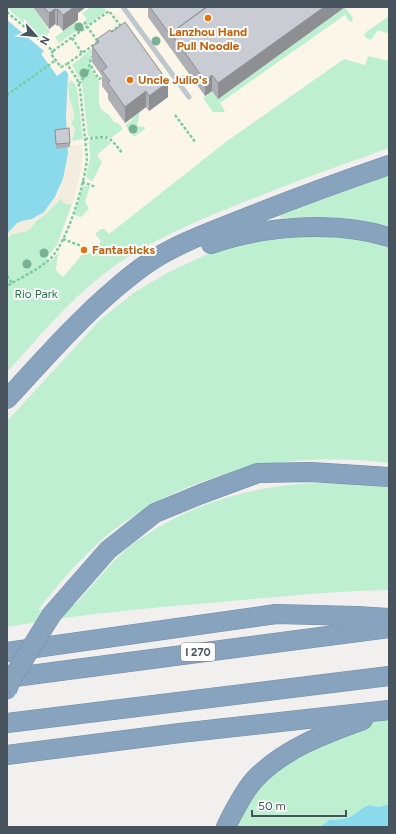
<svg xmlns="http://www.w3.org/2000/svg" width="396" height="834" viewBox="0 0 396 834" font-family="Figtree,sans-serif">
	<rect width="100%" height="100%" fill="#f2efef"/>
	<path fill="#fcf6e9" d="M7,7H389V81L71,289L17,223L55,197L63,179L68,154L66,117L68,73L57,76L41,53L44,51L7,20Z"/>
	<path fill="#beefd0" d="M7,7H33L50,32L42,39L7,8Z
		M91,7H104L106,11L87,25L84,21L87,19L82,13Z
		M345,7L353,18L352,22L349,21L345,15L220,103L225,111L224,112H213L203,98L212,91L218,98Z
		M389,16V34L378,30L371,40L366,38L364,35L366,32Z
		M76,22L81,29L77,32L76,31L59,43L55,37Z
		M94,47L97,51L91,55L90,66L91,69L100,83L99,86V103L101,109L109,115L114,122L119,124L123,129L111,138C104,135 95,139 88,136L82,83L72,65Z
		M368,56L389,61V148C338,166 286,185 236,205C190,224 144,243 105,273C68,301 38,338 7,372V234L30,229L37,220L46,214L54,205L58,202L60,199L69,204H72L57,245L46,259L49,262L60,252L57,259L56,270L63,277L82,255L92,253L101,241L95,234L101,229H105L109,234L227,141L344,59L365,65Z
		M72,80L77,88L83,139L72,141L75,129L71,123L74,118L69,97L68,83Z
		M140,111L137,126L145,127V129L134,137L125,125L132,120V118L135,116L134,115Z
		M102,138L106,139L111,143L97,155L102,162L92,182L86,177L90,158L89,141L91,139Z
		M389,175V226C353,218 317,214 281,219L280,215Z
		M83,186H90L85,202L89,209L81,217L74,215Z
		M345,236L389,244V463C311,453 235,463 164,498C144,509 124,521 106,536C81,558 58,584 38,610C46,609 66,607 73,605C78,603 83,595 86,592C101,576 115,557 133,544C206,490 301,474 389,487V590C333,591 277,597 222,602C150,608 78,614 7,627V421L101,319L135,292L169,272L225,246L275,237Z
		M389,718V804L379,807L369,805L361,809L352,816L343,819L329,820L320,827H236L249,800L276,768L370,722Z"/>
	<path fill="#f3ede0" d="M68,74L72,80L68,83L69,97L75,115L71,123L75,130L72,141H70C64,119 67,96 68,74Z
		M82,144C84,165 78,184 72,204H65L60,199L58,202L54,205L46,214L37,220L30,229L25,232L12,234L7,239V234C12,230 15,224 21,221C30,218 34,220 43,212C61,198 68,170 68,148L71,147V146Z"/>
	<path fill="#8bdaec" d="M7,20L44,51L41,54L57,76L65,70L68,73L66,117L68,154L63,179L55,197L44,212L32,219L22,221L17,223L7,234Z
		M389,804V827H320L329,820L343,819L352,816L361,809L369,805L379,807Z"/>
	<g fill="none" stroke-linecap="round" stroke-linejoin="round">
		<defs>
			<path id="motorway" d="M211,244C263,226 336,220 389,237
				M7,399C43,360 77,321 117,287C127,279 137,270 148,263C179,242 216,230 250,216C296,198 342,181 389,165
				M52,614L108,550L155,513L201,494L258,473L311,472L389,477
				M7,652L276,614L356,616L389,618
				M7,678L389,628
				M7,723L389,676
				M7,755L180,733L389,710
				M226,827C232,814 245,790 254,780C283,749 324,734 363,720"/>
		</defs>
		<use href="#motorway" stroke="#728eaa" stroke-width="20"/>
		<path stroke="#76cda1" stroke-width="2.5" stroke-dasharray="3 2" stroke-linecap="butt" d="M7,12L53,51L51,54L61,67L67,64L77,79L80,89L87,158C85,183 68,240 51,258C38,270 22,277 7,286
			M84,22L98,42
			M72,38L82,53
			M53,51L109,11L120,25L110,33
			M67,64L99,41
			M91,66L98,78L99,79L103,77
			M79,84L88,72L91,58L94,55
			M7,95L56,60
			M175,115L196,143
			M85,139C110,136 108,135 123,154
			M82,182L96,187
			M63,239L81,246
			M7,276L12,283"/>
		<path stroke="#bdc7ce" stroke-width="5" d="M123,7L189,97"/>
		<use href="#motorway" stroke="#87a3be" stroke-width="19"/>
		<defs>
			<path id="motorway-bridge" d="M7,690L11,680L52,614"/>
		</defs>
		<use href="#motorway-bridge" stroke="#728eaa" stroke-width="20" stroke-linecap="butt"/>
		<use href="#motorway-bridge" stroke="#87a3be" stroke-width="19"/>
	</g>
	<g fill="#7ab194">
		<circle cx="79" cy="27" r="4.5"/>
		<circle cx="156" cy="41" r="4.5"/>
		<circle cx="84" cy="73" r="4.5"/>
		<circle cx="184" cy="80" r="4.5"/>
		<circle cx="133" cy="129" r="4.5"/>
		<circle cx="44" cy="253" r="4.5"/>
		<circle cx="27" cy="264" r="4.5"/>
	</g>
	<path fill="#adafb5" d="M33,7H86L78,13V20L63,31L58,25L57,26L55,24L49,29Z
		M148,7H345L218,99L212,91L205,96L148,17Z
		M97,39L168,97L149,111L146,107L125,123L108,99V94L102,86V76L92,62V46L97,43Z
		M55,130L70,143V147L56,149Z"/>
	<path fill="#8d8f93" d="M74,7H86L78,13V20L63,31V15Z
		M324,7H345L218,99V83Z
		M55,9V24L49,29V13Z
		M58,9V25L57,26V10Z
		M212,75V91L205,96V81Z
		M168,82V97L149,111V96Z
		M146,91V107L125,123V107Z"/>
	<path fill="#c9ccd2" stroke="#8d8f93" d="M44,7H74L63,15L58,9L57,10L55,9L49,13Z
		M150,7H204L205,8L171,33V36Z
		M207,7H324L218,83L212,75L205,81L171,33Z
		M125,22L168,82L149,96L146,91L125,107L108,83L110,81L102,71L107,67L92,46L99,42L97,39L110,30L112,32Z
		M69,128L70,143L56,144L55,130Z"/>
	<g fill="#e8710a" stroke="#fff" stroke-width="1.5">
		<circle cx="208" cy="18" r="4"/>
		<circle cx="130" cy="80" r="4"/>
		<circle cx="84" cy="250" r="4"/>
	</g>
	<g text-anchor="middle" stroke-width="4" stroke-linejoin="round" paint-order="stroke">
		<rect fill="#fff" stroke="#7e878e" stroke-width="1" x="181" y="643" width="34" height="18" rx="3"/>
		<g font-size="11" font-weight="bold" fill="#47535d">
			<text x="198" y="656">I 270</text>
		</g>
		<g font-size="12" font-weight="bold" fill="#c56008" stroke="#fff" text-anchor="start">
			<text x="208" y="36" text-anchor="middle">Lanzhou Hand<tspan x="208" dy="14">Pull Noodle</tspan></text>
			<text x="138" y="84">Uncle Julio's</text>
			<text x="92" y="254">Fantasticks</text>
		</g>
		<g font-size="12" fill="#177f49" stroke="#fff">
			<text x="36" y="298">Rio Park</text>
		</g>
	</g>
	<rect width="396" height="834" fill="none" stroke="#47535d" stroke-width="16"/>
	<g transform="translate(36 36) rotate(117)" stroke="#ffffff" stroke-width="3" paint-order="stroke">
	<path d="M0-3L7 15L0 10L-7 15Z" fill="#47535d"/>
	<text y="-6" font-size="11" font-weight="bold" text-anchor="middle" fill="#47535d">N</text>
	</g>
	<path d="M252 810v6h94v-6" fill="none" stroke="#47535d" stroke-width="2"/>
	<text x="258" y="810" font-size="12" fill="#47535d" stroke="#ffffff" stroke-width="3" paint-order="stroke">50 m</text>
</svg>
